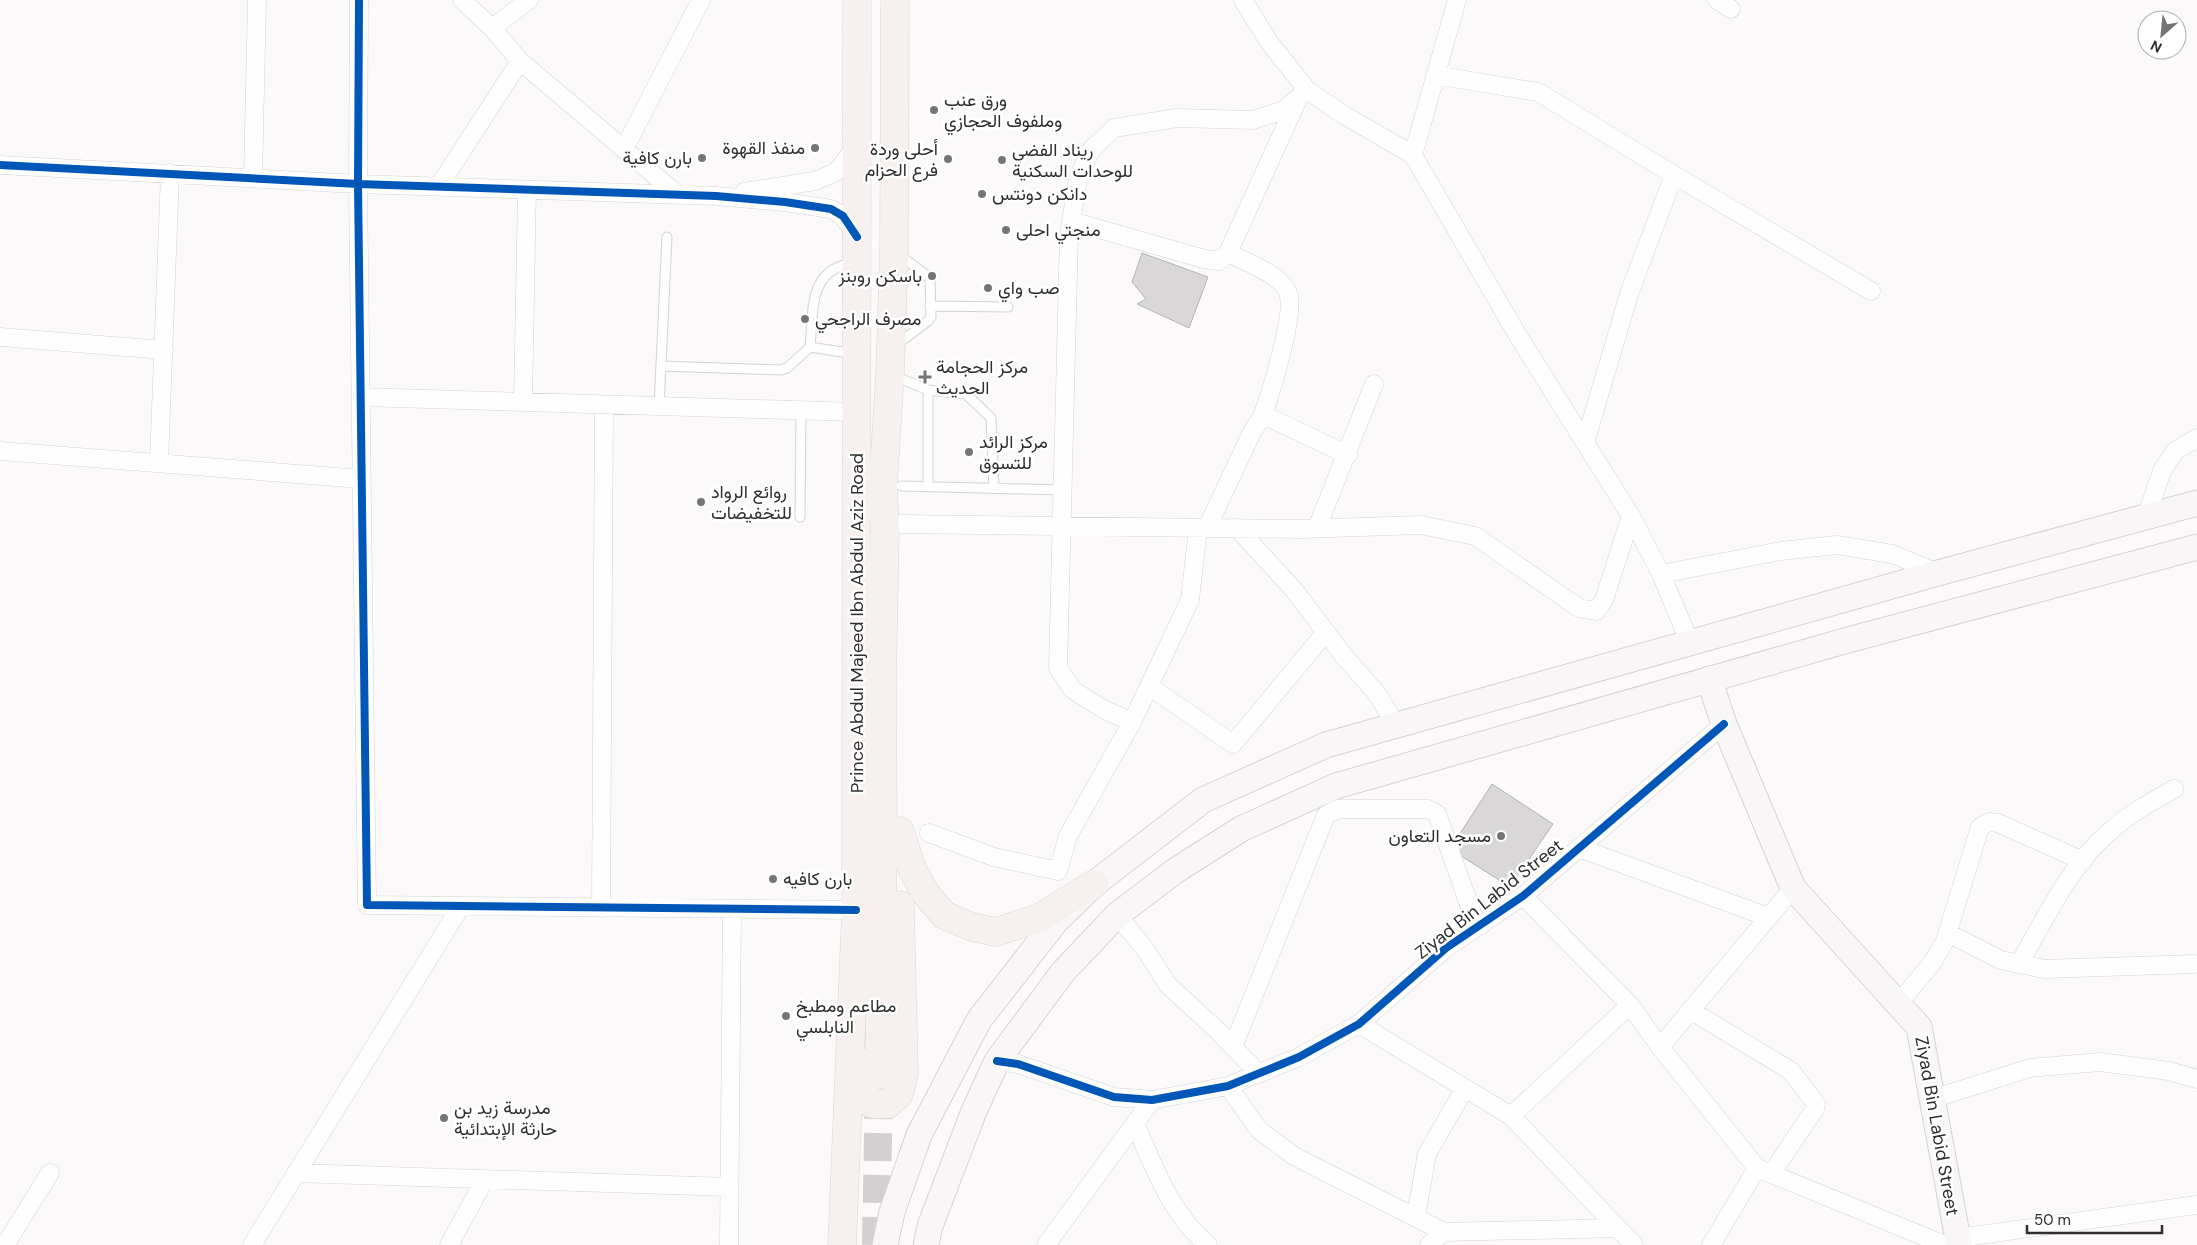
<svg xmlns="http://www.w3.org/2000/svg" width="2197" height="1245" viewBox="0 0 2197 1245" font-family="'DM Sans',Vazirmatn,sans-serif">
	<rect width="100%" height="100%" fill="#fcf9fa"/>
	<path fill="#d9d7d8" stroke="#b4b3b4" d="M1142,253L1208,277L1189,328L1137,304L1146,299L1132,282Z
		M1492,784L1553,824L1510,887L1450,849Z"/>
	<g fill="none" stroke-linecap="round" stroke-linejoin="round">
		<path stroke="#d3d0d1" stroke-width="28" stroke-dasharray="28 14" stroke-linecap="butt" d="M876,1245L879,1082"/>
		<defs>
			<path id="lane" d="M930,306L1008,307
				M896,345L928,321L931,317L930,278L898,254
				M810,347L855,354
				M661,366L781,370L787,368L810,347C814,311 807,269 854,263
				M892,375L928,390L966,394L991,418L994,488
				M659,407L667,237
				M901,486L1062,490
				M928,486V390
				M800,517L801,411"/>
			<path id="street" d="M359,0L358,184L367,905L856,910
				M462,0L492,28L520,61L678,195
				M1243,0L1269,42L1307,90L1344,115L1413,155
				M1457,0L1413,155L1517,334L1631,516L1661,574L1690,643
				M1717,0L1731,9
				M492,28L529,0
				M1435,75L1538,92L1674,175L1871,291
				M624,149L701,0
				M0,165L358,184L716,196L785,202L831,209L843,216L855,234
				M253,178L257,0
				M439,186L520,61
				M744,192L815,181L836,172L856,147
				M1071,221L1204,259L1219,261L1228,253L1297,101
				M1228,253C1244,261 1282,275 1288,293C1296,313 1270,395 1262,417
				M0,337L164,350
				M361,397L857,412
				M523,402L527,190
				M1585,443L1630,291L1674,175
				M0,451L362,479
				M159,463L170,173
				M2146,517L2162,471L2175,451L2197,438
				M901,524L1300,529L1421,525L1475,536L1579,608L1596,611L1604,600L1631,516
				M1207,528L1252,432L1262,417H1268L1348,455
				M1237,528L1294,590L1343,655L1378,695L1396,726
				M1317,528L1374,384
				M1661,574L1781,551L1837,545L1892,554L1938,573
				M1149,686L1233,744L1326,632
				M1132,722L1103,709L1073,690L1058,668L1069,235L1078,178L1091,150L1114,128L1177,118L1253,120L1284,110L1307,90
				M929,833L994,857L1058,871L1068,836L1132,722L1190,600L1198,528
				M1579,848L1768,917
				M1523,896L1630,1005L1660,1047L1757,1168L1945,1245
				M601,908L604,405
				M1117,915L1145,949L1168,985L1219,1032L1259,1074
				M1948,933L2001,960L2044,969L2194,964
				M2019,964C2045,920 2068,868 2107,834C2127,815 2151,802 2174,789
				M1898,1004L1932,963L1945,941L1980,827L1989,822L1998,823L2083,861
				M1690,1010L1791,1071L1816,1104L1815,1109L1771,1174
				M1359,1024L1511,1116L1634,1245
				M1233,1047L1326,815L1338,809H1428L1437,814L1477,927
				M1660,1047L1793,888
				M997,1061L1018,1064L1114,1097L1152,1100L1228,1086L1299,1057L1359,1024L1446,948L1523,896L1724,724
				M1228,1086L1259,1130L1294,1156L1444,1232
				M1932,1099L2030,1068L2100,1062L2169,1071L2197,1079
				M1511,1116L1630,1005
				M1135,1123C1153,1165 1171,1215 1208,1245
				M296,1173L729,1187
				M1416,1216L1427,1154L1465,1088
				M1958,1238L2197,1205
				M5,1245L50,1173
				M252,1245L461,906
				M449,1245L485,1179
				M729,1245L732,909
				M1046,1245L1152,1100
				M1429,1245L1444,1232L1618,1228
				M1711,1245L1757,1168"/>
			<path id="secondary" d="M1709,679L1724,724L1793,888L1919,1027L1959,1245
				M885,1245L892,1212L919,1135L979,1020L1056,921L1094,884L1203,800L1326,745L1938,573L2197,503
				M926,1245L930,1226L974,1111L997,1061L1063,972L1117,915L1175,871L1241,829L1336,786L1848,640L2197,547"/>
			<path id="primary" d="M900,831L912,869L926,894L944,915L972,927L996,932L1039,918L1094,884
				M860,1062L866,1097L872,1104H888L899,1094L904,1073L900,905
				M879,1075L883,845L882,682L885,528L883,486L890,374L894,251L895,0
				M842,1245L856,910L857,0"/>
		</defs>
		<use href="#lane" stroke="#d4d2d3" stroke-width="11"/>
		<use href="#street" stroke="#d4d2d3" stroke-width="19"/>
		<use href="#secondary" stroke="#d4d2d3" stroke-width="27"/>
		<use href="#primary" stroke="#d9d7d8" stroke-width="29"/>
		<use href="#lane" stroke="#fffefe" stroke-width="9"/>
		<use href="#street" stroke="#fffefe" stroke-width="18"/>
		<use href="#secondary" stroke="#f9f6f7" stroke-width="25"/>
		<use href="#primary" stroke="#f6f0ee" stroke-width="28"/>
		<defs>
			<path id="cycleway" d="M359,0L358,184L367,905L856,910
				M0,165L358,184L716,196L785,202L831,209L843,216L857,237
				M997,1061L1018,1064L1114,1097L1152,1100L1228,1086L1299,1057L1359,1024L1446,948L1523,896L1724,724"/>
		</defs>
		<use href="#cycleway" stroke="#fff" stroke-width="11"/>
		<use href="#cycleway" stroke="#0057b8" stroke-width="8"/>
	</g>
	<g fill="#777475" stroke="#fff" stroke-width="2">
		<circle cx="934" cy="110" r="5"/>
		<circle cx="815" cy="148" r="5"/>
		<circle cx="702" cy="158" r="5"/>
		<circle cx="948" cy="159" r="5"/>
		<circle cx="1002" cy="160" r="5"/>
		<circle cx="982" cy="194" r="5"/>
		<circle cx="1006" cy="230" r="5"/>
		<circle cx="932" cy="276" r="5"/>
		<circle cx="988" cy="288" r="5"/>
		<circle cx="805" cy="319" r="5"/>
		<path d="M922.5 369.5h5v5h5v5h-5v5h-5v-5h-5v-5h5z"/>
		<circle cx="969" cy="452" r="5"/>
		<circle cx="701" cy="502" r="5"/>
		<circle cx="1501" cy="836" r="5"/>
		<circle cx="773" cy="879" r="5"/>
		<circle cx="786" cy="1016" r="5"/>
		<circle cx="444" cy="1118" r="5"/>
	</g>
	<g text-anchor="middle" stroke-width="5" stroke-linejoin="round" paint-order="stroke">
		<g font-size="18" fill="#2f2d2e" stroke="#fff" text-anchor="start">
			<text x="944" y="106">ورق عنب<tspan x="944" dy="21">وملفوف الحجازي</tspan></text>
			<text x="805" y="154" text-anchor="end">منفذ القهوة</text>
			<text x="938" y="155" text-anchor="end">أحلى وردة<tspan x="938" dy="21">فرع الحزام</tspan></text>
			<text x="1012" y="156">ريناد الفضي<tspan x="1012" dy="21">للوحدات السكنية</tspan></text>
			<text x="692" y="164" text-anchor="end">بارن كافية</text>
			<text x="992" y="200">دانكن دونتس</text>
			<text x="1016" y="236">منجتي احلى</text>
			<text x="922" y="282" text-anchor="end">باسكن روبنز</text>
			<text x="998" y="294">صب واي</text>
			<text x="815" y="325">مصرف الراجحي</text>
			<text x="936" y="373">مركز الحجامة<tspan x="936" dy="21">الحديث</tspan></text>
			<text x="979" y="448">مركز الرائد<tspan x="979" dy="21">للتسوق</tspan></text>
			<text x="711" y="498">روائع الرواد<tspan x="711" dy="21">للتخفيضات</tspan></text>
			<text x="1491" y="842" text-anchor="end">مسجد التعاون</text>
			<text x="783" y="885">بارن كافيه</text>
			<text x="796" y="1012">مطاعم ومطبخ<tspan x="796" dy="21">النابلسي</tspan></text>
			<text x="454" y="1114">مدرسة زيد بن<tspan x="454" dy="21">حارثة الإبتدائية</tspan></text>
		</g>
		<g font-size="18" fill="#2f2d2e" stroke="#fff">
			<text transform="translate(857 623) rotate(-90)" y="6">Prince Abdul Majeed Ibn Abdul Aziz Road</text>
			<text transform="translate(1489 899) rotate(-38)" y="6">Ziyad Bin Labid Street</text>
			<text transform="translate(1937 1126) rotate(80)" y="6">Ziyad Bin Labid Street</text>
		</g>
	</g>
	<g transform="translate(2162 35) rotate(207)"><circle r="24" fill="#ffffff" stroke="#acabab"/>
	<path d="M0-4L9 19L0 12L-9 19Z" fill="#777475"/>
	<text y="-8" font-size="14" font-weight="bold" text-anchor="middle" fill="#2f2d2e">N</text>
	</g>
	<path d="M2027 1225v8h135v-8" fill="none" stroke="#2f2d2e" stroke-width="2.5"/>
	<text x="2034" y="1225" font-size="15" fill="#2f2d2e" stroke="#ffffff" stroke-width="4" paint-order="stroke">50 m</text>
</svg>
